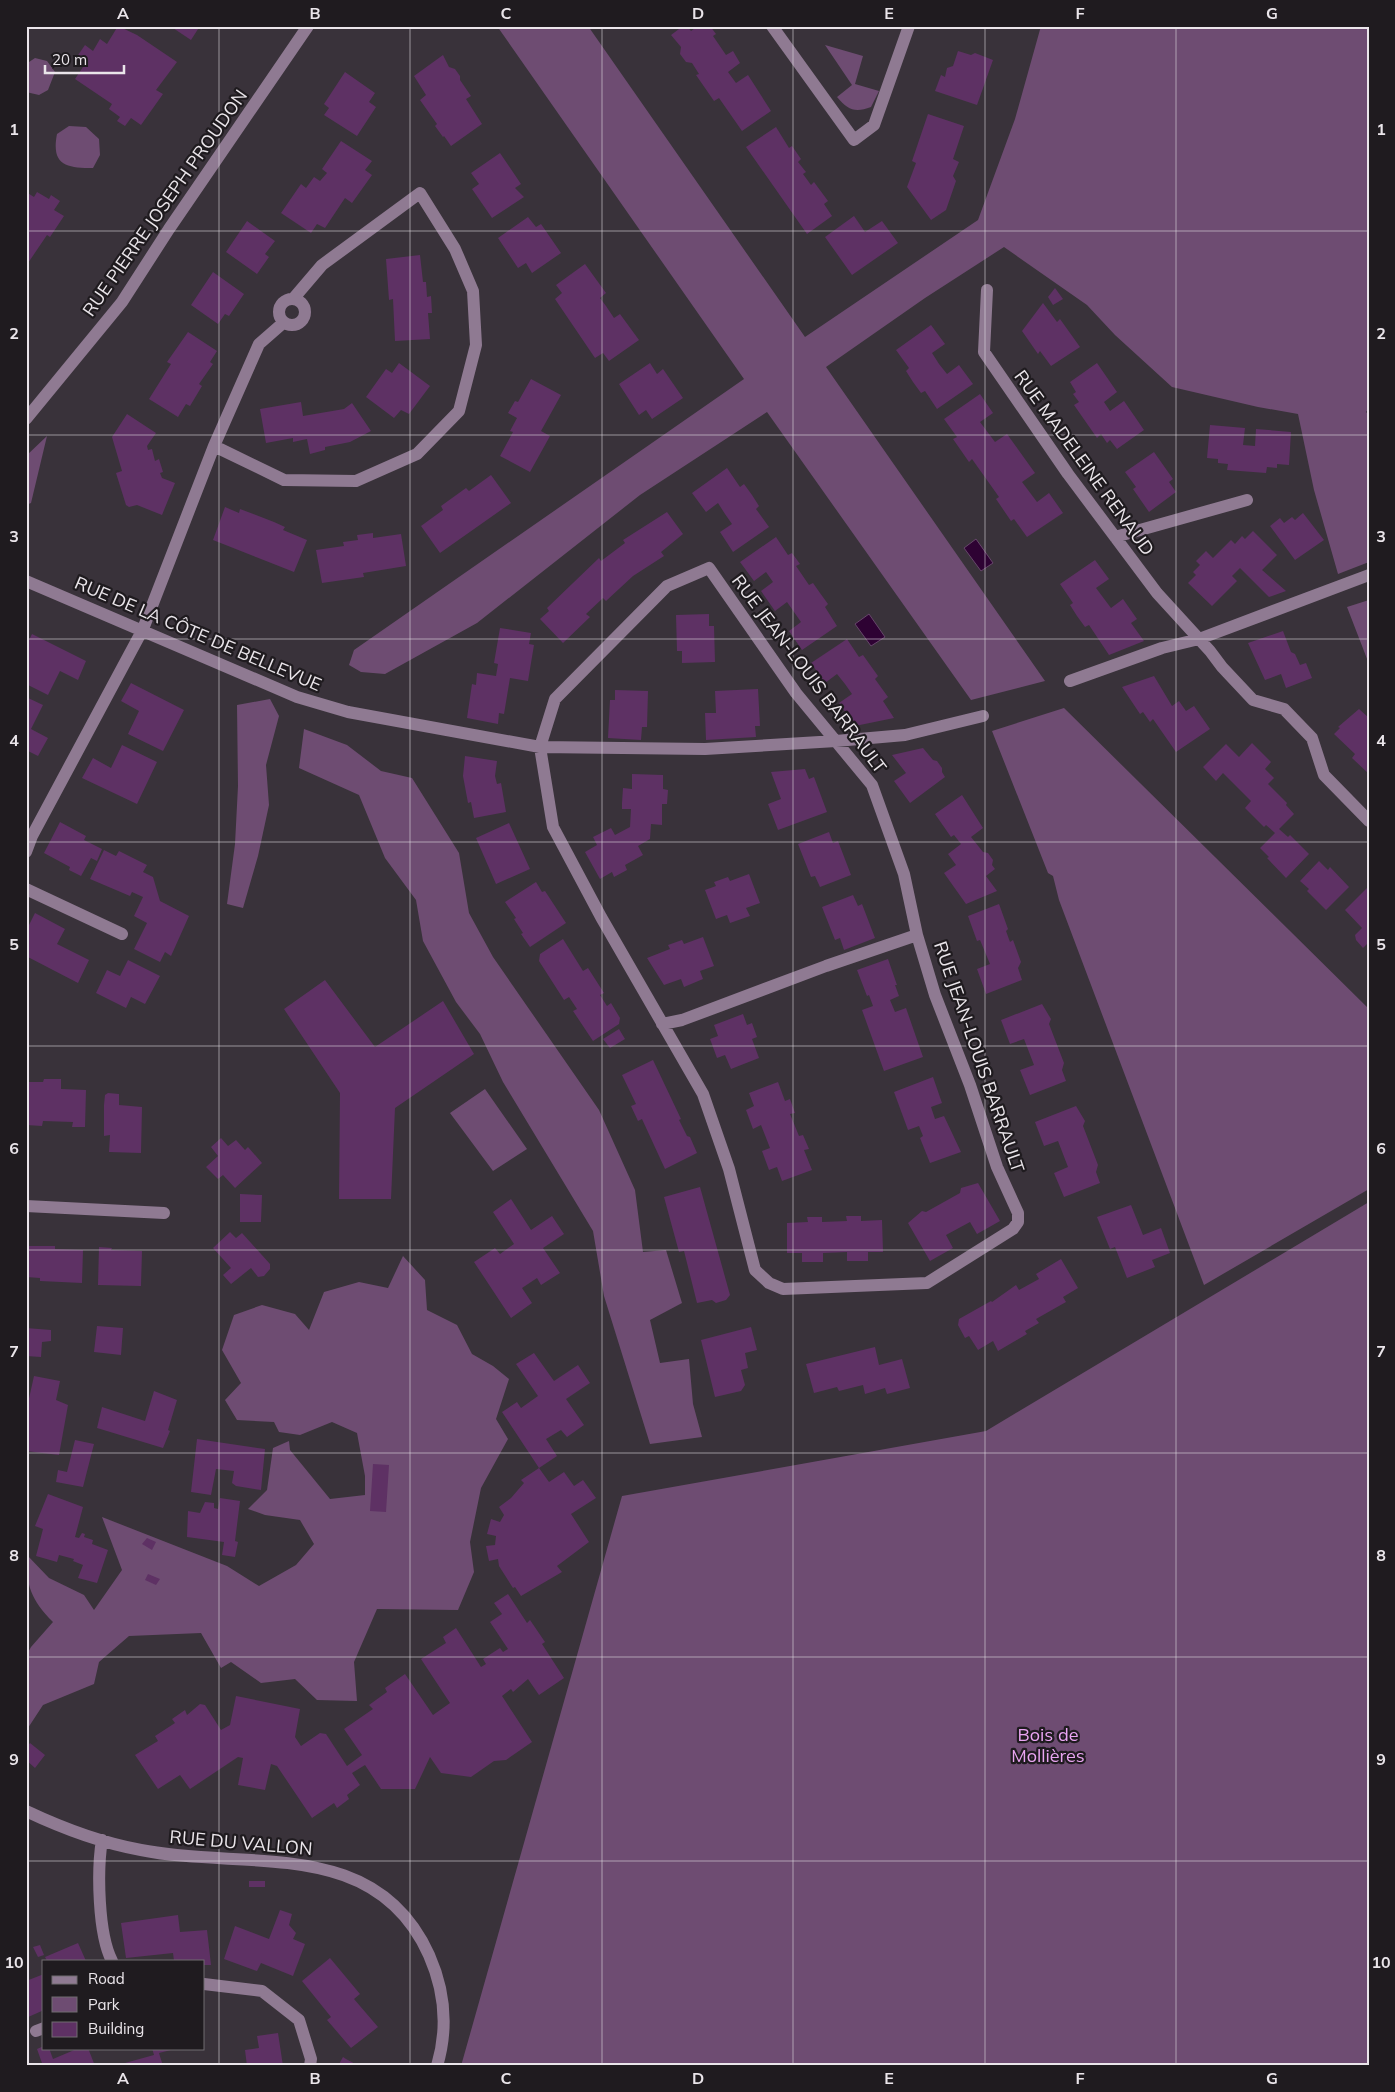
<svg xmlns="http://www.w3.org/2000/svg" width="1395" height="2092" viewBox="0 0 1395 2092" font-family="Mulish,sans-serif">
	<rect width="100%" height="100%" fill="#39323a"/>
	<path fill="#6e4c72" d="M497,26H588L805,337L978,220L1015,119L1041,26H1369V408L1366,412L1369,415V562L1338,574L1314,490L1298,414L1258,407L1172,387L1115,335L1087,305L1004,247L925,298L826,367L1045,681L971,700L767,412L640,495L477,623L385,674L361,672L349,665L354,650L744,379Z
		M825,45L863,56L855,84L879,91L871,107C855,113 848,110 837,97L852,85Z
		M35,58L47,61L55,72L48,90L39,95L26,92V64Z
		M69,126L86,127L99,139L100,155L93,168C66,168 51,165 57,134Z
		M47,436L31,503L26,505V456Z
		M1369,600V664L1347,607Z
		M270,699L279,716L266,765L269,805L258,856L243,908L227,904L235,844L238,786L237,705Z
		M1064,708L1369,1009V1189L1204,1285L1059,900L1053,876L1048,873L992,731Z
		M304,729L347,745L381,771L412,778L459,853L469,913L493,957L599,1110L635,1190L643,1252L666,1250L682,1303L650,1320L660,1363L689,1359L693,1404L702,1437L650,1444L604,1296L593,1231L503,1082L480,1034L456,1002L423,941L416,900L385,858L359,795L299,768Z
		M485,1089L527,1149L493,1171L450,1113Z
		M1369,1202V2066H461L622,1496L986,1431Z
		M403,1256L425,1280L427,1310L457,1325L472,1354L493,1366L509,1379L496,1419L508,1439L481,1488L470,1542L474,1572L458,1610L377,1609L354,1662L357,1701L317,1700L295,1679L261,1683L231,1662L221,1668L201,1633L129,1636L99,1662L94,1684L43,1705L26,1731V1656L31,1647L53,1622C31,1600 26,1585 26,1554L49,1578L84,1595L94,1610L122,1570L102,1517L227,1566L259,1586L296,1565L314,1544L300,1520L265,1515L248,1509L267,1490L273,1448L289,1441L290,1450L330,1499L365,1495V1476L357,1433L332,1422L300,1435L279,1432L274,1422L237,1420L225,1400L241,1383L222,1350L234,1315L262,1305L295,1314L309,1330L324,1292L359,1282L388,1288Z"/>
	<path fill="#2e0233" stroke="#66466a" d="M976,539L993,563L981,571L964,548Z
		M869,614L885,637L871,646L855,624Z"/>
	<path fill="#5e3164" d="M118,26L137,35L177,62L156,90L163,94L141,125L131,118L125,126L117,121L120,117L109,109L112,104L75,79L83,67L74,61L85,45L93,51L100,39L107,44Z
		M170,26H200L191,40Z
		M683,26H687L691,31L698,26H710L716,34L713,36L726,55L733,51L740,63L728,72L736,83L748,75L771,111L742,131L719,98L714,101L696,75L699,74L692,63L686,62L680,54L681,47L671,35Z
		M958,51L971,55L975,53L993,60L977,105L935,91L941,75L945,77L947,68L953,66Z
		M443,55L449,67L455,69L460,76V80L471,96L466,99L482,124L451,146L444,136L443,137L435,126L437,124L420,100L426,95L414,76Z
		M345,72L375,93L369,102L376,107L357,136L324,115L329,108L324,104Z
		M928,114L964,126L953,159L959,162L953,176L956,181L946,210L931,220L907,187L916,163L912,161Z
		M776,127L789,148L792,146L801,159L798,162L806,172L803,174L811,185L814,182L828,201L824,204L832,216L807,234L746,147Z
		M341,141L372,161L365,170L372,175L352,203L345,198L325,228L317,224L311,233L281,213L301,184L306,188L314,177L320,181L327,173L322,169Z
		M500,153L521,184L515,188L524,197L492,218L472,189L479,184L471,173Z
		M26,192L34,197L37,192L49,199L51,195L60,201L54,210L64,216L50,237L47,235L26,266Z
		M854,216L865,232L882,221L898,243L852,275L825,237Z
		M528,217L536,227L541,224L561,253L532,273L526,263L518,268L498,238Z
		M247,221L275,241L265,254L269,257L257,274L226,252Z
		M420,255L423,282H426L427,297L431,296L432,313H428L430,339L395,341L393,299L389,300L386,259Z
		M585,264L606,293L600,298L606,306L614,318L620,314L639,340L609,361L603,353L595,358L555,299L562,293L556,285Z
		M213,272L244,294L229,316L225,314L218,324L191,305Z
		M1055,288L1063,299L1053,305L1048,297Z
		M1043,303L1057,322L1060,319L1080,347L1051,366L1040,351L1038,354L1022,331Z
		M931,325L945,344L932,353L939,364L947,374L959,365L973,384L937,409L925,391L921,393L913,382L906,371L909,368L896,350Z
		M188,332L217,351L210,362L213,364L199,384L202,386L190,406L186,404L178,417L149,399L171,364L167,362Z
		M399,363L430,386L409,414L401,410L394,418L366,397L386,369L392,373Z
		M650,363L657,374L663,369L683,398L652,419L646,410L639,415L619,384Z
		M1097,363L1117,392L1104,402L1110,411L1124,401L1144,430L1117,449L1110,440L1107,443L1101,434L1097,438L1074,405L1079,402L1073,394L1076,392L1070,382Z
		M531,379L561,395L541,431L550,436L530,472L500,456L513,432L510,431L517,418L508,413L515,401L518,402Z
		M980,394L993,413L980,422L995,442L1007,434L1035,473L1022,482L1037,502L1049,493L1063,513L1027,537L1014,519L1011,521L996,499L999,497L972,459L969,462L953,439L957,437L944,419Z
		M301,402L303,416L344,409L352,403L371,431L350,442L325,447V450L310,454L307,439L293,442V438L266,443L260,409Z
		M127,414L156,433L147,446L148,450L152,449L155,461L159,459L163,472L160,473L162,478L175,483L162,515L137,505L129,507L126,505L116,473L122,471L112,437Z
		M1210,425L1245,428L1243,445L1255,446L1256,429L1291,432L1289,465L1277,464V468L1267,467L1266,473L1227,470L1228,464L1218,463V459L1207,458Z
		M1154,452L1173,479L1169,482L1176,492L1149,512L1133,489L1136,487L1125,472Z
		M727,468L740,487L744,484L752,495L759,506L756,509L769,527L733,552L720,532L732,524L725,514L718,503L706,512L692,493Z
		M491,475L511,503L440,553L421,526L443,510L441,506L466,488L469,491Z
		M225,507L239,513L240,509L274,522L285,527L283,530L307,540L294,572L213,540Z
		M667,512L683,534L661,552L664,556L633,576L606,601L603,598L586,614L590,617L563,643L540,619L549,611L547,608L599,558L601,561L625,543L623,540Z
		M1303,513L1324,540L1295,560L1270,526L1280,518L1284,523L1292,517L1295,520Z
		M1253,531L1277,555L1262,570L1286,591L1269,597L1240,568L1232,576L1237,581L1212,606L1188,583L1196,575L1193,572L1200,565L1196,561L1206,551L1213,558L1231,540L1235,544L1242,536L1245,539Z
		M373,533V538L401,534L406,566L363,573L364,577L322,583L316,550L344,546L343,542L358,540L357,535Z
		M776,537L788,555L792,553L800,564L796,566L809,585L813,583L820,593L828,604L825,607L837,626L802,650L789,631L801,622L787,602L775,611L761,591L773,582L766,572L754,581L740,562Z
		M1095,560L1109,579L1096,588L1111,608L1123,599L1137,619L1131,623L1144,641L1109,655L1089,625L1085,627L1077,616L1070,605L1073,603L1060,584Z
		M709,614V626H714L715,662L682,663V651H677L676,615Z
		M500,628L531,633L529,644L534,645L528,681L510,678L504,714L499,713L498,724L467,718L472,684L476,685L477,673L496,676L498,664L494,663Z
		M1283,631L1291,652L1295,654L1300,665L1306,663L1312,678L1286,688L1281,674L1265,680L1248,643Z
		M32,634L86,661L78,680L60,671L48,695L26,684V646Z
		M847,639L859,657L863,655L878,676L875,679L888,697L883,701L894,718L855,726L839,703L852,694L845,684L837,674L825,683L811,663Z
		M1154,676L1172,706L1179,701L1186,711L1194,706L1210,729L1176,752L1153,719L1150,722L1143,712L1140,714L1122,687Z
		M131,683L184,710L163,751L128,734L139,711L121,701Z
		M758,689L760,726H755L756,737L706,740L705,713H716L715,691Z
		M615,690L648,691L647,727H642L641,740L608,738L610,700H615Z
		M26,697L43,705L31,729L48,738L38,756L26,750Z
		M1359,709L1369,718V774L1352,758L1355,754L1334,734L1340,728L1338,727Z
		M1252,743L1271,762L1265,769L1274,778L1268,784L1287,803L1286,805L1294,814L1279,829L1288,837L1290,835L1309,854L1286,878L1267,858L1269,857L1260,848L1275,833L1266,825L1264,827L1245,808L1251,801L1223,773L1216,781L1203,767L1226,744L1239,757Z
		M122,745L157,762L137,804L82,778L93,758L111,768Z
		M923,748L933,760L937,761L942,768V772L945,777L910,803L894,781L906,773L892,755Z
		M465,756L497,761L495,776L497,784L501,783L506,812L474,818L471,802L468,803L463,776Z
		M805,769L809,779L814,777L827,812L778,830L768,804L781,799L771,772Z
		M632,774L663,775V789L668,790L667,804H662V825L651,824L650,839L638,846L643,855L625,865L627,870L614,877L612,872L600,879L585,852L597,845L593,837L611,828L615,835L630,827L631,809H622V803L623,788L632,789Z
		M962,795L983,828L971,837L983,852L988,853L993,860L992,865L995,869L986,876L997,891L966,904L944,873L956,865L948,854L961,844L954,835L951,837L935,814Z
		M60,822L86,836L84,840L102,849L97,861L91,858L81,876L69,870L70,867L44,853Z
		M509,823L530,869L496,884L476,838Z
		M829,832L833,843L838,841L851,875L820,887L815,876L811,877L798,844Z
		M104,850L116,856L119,851L147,865L143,872L153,877L160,901L189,916L171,956L165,952L160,962L134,949L147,923L134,916L143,897L132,892L130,896L90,879Z
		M1319,861L1328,870L1330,867L1349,887L1326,910L1307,891L1309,889L1300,881Z
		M749,874L760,903L746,908L750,916L730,923L727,915L716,919L705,890L716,886L714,882L728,877L730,881Z
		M536,882L542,892L545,891L566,923L530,947L521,934L523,933L514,919L516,918L505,902Z
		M1369,886V945L1367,944L1363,948L1356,940L1355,935L1362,928L1345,910Z
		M853,895L858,906L862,904L875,938L844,950L840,938L835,940L822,907Z
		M999,904L1008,929L1006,931L1010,942L1013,940L1021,962L1018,968L1022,980L986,994L977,969L990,964L980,940L977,941L968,916Z
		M35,913L65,929L57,944L89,960L78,983L26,956V931Z
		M703,937L714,966L700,971L703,979L684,987L681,979L664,985L647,958L670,949L668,945L682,940L684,944Z
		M563,939L583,971L588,968L604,993L600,995L607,1006L611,1003L620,1018L619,1024L593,1041L573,1011L577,1009L569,997L564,1000L539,961L540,954Z
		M888,959L897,985H895L899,996L890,1000L895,1012L906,1008L923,1057L884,1071L862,1010L873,1006L869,995L867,996L857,970Z
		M128,960L160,976L145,1004L131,997L126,1008L96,993L107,970L120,976Z
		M325,980L375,1047L443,1001L474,1054L395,1108L391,1199H339L340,1093L284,1009Z
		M1042,1004L1051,1019L1049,1024L1064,1063L1062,1070L1066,1081L1030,1095L1020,1070L1034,1065L1024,1039L1010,1044L1001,1020Z
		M743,1014L747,1025L752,1023L757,1037L752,1039L759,1058L731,1069L725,1055L717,1058L710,1039L718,1036L714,1025Z
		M619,1029L625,1039L610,1048L603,1039Z
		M653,1060L681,1119L679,1120L687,1136L690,1137L697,1153L665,1169L642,1119L638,1121L631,1106L636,1104L622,1075Z
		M933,1077L942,1103L931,1107L935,1119L944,1116L961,1152L930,1163L920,1138L923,1136L919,1126L908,1130L894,1092Z
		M44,1079H61V1089L86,1090L85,1127H72L73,1122L43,1121L42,1126L26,1125V1082H43Z
		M778,1082L785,1101L790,1099L795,1113L790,1114L799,1136L803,1135L809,1149L804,1150L812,1170L782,1181L777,1167L769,1170L762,1151L770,1148L761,1125L753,1129L746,1110L754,1106L749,1093Z
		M108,1093L119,1094V1105L142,1107L141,1153L109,1152L110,1135L104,1136V1105L105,1095Z
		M1076,1106L1085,1121L1083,1126L1098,1165L1096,1172L1100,1183L1064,1197L1054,1173L1068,1167L1058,1141L1044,1146L1035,1122Z
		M221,1138L228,1146L236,1140L245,1150L248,1147L262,1163L235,1188L223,1175L218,1179L206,1167L218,1156L211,1147Z
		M978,1183L1000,1221L977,1234L970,1222L946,1235L953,1248L930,1261L908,1223L922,1211L926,1212L960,1193L961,1188Z
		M700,1187L730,1295L726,1300L716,1303L712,1300L697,1303L684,1251L679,1252L664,1197Z
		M240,1194L262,1195L261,1222H240Z
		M511,1199L531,1230L552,1216L564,1234L543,1248L560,1273L541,1285L537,1278L522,1288L532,1303L511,1318L474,1262L495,1248L500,1254L514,1244L493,1212Z
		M1131,1205L1143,1235L1161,1228L1170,1253L1152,1260L1155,1267L1127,1278L1115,1247L1110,1249L1097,1217Z
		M846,1216H861V1221L882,1220L883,1252H868V1261H847V1252L823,1253V1262H802V1253H787V1223L808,1222L807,1217H822V1222L847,1221Z
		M230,1232L236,1238L242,1233L270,1264V1269L264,1276L258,1277L251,1268L231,1284L223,1275L231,1268L213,1248Z
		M26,1246H55V1249L83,1250L82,1283L40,1281V1278L26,1277Z
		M99,1247L112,1248L111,1250L142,1251L141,1286L98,1285Z
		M1061,1259L1078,1288L1063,1297L1066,1302L1036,1319L1039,1323L1025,1331L1027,1334L998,1351L993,1341L978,1350L969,1336L965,1338L958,1325L959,1319L991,1301L992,1302L1016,1285L1019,1290L1039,1279L1036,1274Z
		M97,1326L123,1328L121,1355L94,1352Z
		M751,1327L757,1350L745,1353L748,1368L741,1370L745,1385L741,1391L715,1397L701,1340Z
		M26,1328L51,1330V1341L42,1342L41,1357L26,1356Z
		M875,1347L879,1365L902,1359L910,1388L887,1394L885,1388L865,1394L863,1385L839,1391L837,1387L814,1393L806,1364Z
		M534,1353L554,1381L578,1365L590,1383L566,1399L584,1425L567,1437L561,1430L546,1439L557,1456L539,1468L549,1482L564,1472L574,1486L583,1480L596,1498L571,1514L589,1542L557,1566L562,1572L521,1596L515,1587L513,1588L499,1566L498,1559L489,1561L486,1546L495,1545L496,1536L487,1534L491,1519L500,1522L504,1515L499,1507L511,1498L524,1483L521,1480L539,1468L502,1412L517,1402L521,1408L538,1396L516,1364Z
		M34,1376L60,1381L56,1400L68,1405L59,1455L26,1451V1412Z
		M154,1391L177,1400L168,1430L170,1431L163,1448L97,1428L102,1407L145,1421Z
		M197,1439L265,1449L261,1490L236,1486L232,1483L234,1471L216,1469L211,1495L191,1492Z
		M75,1440L94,1444L83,1487L56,1482L58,1470L67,1472Z
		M373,1464L389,1465L386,1512L370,1511Z
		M48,1494L83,1507L75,1537L79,1538L82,1533L85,1534L84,1537L93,1540L92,1544L108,1550L97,1583L78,1578L83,1565L73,1561L74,1559L59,1555L57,1562L36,1556L43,1529L35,1526Z
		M220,1498L240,1501L235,1541L238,1542L235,1557L222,1555L224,1542L187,1537L188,1511L200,1513L205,1502L214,1503V1508L218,1509Z
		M147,1538L156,1542L152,1550L142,1544Z
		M148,1574L160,1579L156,1585L145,1580Z
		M508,1594L527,1623L530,1620L545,1642L542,1644L564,1678L539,1695L528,1679L513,1692L511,1689L502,1696L532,1742L506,1760L494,1761L471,1777L441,1773L430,1757L415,1789H381L365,1765L352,1773L360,1785L347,1795L349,1799L337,1808L334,1803L312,1818L277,1766L271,1764L265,1790L238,1785L243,1758L238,1757L190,1789L180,1775L158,1789L135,1755L158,1741L155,1736L175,1723L172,1719L185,1710L187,1715L200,1704L205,1705L221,1730L230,1725L236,1696L300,1709L295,1737L301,1746L320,1733L326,1734L347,1766L362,1755L344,1729L373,1709L369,1705L387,1692L385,1688L405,1674L433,1715L450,1703L421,1659L446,1643L443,1637L456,1628L481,1667L486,1664L483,1659L500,1648L503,1652L508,1649L490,1622L502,1614L494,1603Z
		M30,1743L45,1755L35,1768L26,1760V1748Z
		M249,1881H265V1887H249Z
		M280,1910L292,1914L289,1925L296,1933L293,1939L305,1944L293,1976L261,1963L257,1971L224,1959L235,1926L269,1939Z
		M178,1915L180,1932L207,1930L211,1965H204V1961H174L173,1953L126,1958L121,1923Z
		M78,1943L86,1961H47L45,1957Z
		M40,1945L44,1955L38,1957L33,1947Z
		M330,1958L360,1994L354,1999L378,2027L351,2048L327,2020L331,2017L302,1981Z
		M44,1974V2010L26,2018V1981Z
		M278,2033L283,2066H247L245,2050L259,2048L257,2036Z
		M44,2046V2048H49L53,2059L79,2048H88L95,2066H43L37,2049Z
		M152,2048L175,2049L159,2053L163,2066H126L125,2063L154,2055Z
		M343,2057L346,2059L359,2066H338Z"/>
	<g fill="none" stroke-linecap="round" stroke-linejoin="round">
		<path stroke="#8f7a92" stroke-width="12" d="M772,26L854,140L874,125L909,26
			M987,290L984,352L1068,474L1157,593L1210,651L1222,667L1253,700L1284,709L1312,738L1324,775L1369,821
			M279 312a13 13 0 1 1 26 0a13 13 0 1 1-26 0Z
			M283,323L259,344L214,446L284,480L356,481L417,454L459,411L476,345L473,291L455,249L420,193L322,265L293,299
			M26,419L122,302L169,229L308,26
			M1115,537L1247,500
			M709,568L796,693L872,785L904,874L917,935L935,995L970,1085L997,1167L1018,1213V1222L1013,1229L927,1283L783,1289L769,1283L755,1270L729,1169L703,1094L601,917L553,827L540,747L555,699L667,586Z
			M26,581L297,697L348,712L540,747L705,749L836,741L905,735L983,716
			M1070,681L1162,648L1199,639L1369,575
			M26,852L32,836L143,629L214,446
			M26,889L122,934
			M662,1024L682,1020L826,966L917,935
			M26,1206L164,1213
			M26,1811C62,1828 102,1843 141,1850C245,1871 375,1835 429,1955C445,1991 448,2029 437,2066
			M102,1840C97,1870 98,1934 112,1961
			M204,1984L262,1991L299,2020L311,2059L310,2066
			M36,2031L44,2028"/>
	</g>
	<path fill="none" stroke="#eae5ea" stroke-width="1" stroke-opacity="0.55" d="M219,26V2066M410,26V2066M602,26V2066M793,26V2066M985,26V2066M1176,26V2066M26,231H1369M26,435H1369M26,639H1369M26,842H1369M26,1046H1369M26,1250H1369M26,1453H1369M26,1657H1369M26,1861H1369"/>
	<g text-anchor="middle" stroke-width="4.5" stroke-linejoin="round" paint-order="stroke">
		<g font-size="18" fill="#eae5ea" stroke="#1f1b1f">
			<text transform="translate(165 203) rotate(-55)" y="6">RUE PIERRE JOSEPH PROUDON</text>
			<text transform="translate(1084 463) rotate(54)" y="6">RUE MADELEINE RENAUD</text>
			<text transform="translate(198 634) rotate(23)" y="6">RUE DE LA CÔTE DE BELLEVUE</text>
			<text transform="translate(809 674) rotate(53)" y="6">RUE JEAN-LOUIS BARRAULT</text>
			<text transform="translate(979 1057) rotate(71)" y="6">RUE JEAN-LOUIS BARRAULT</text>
			<text transform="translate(241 1843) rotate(5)" y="6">RUE DU VALLON</text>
		</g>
		<g font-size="18" fill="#eaa5f2" stroke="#1f1b1f">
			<text x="1048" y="1741">Bois de<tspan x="1048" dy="21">Mollières</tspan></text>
		</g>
	</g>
	<rect width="1395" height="2092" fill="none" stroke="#1f1b1f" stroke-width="55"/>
	<rect x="42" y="1960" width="162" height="90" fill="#1f1b1f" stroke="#706c70"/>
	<rect x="52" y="1976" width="25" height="8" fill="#8f7a92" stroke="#706c70"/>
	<text x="88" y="1984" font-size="15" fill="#eae5ea">Road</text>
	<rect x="52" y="1997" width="25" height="15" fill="#6e4c72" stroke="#706c70"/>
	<text x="88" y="2010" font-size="15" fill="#eae5ea">Park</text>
	<rect x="52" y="2022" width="25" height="15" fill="#5e3164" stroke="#706c70"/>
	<text x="88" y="2034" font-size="15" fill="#eae5ea">Building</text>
	<path d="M45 65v8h79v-8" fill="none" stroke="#eae5ea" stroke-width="2.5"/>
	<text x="52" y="65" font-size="15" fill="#eae5ea" stroke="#1f1b1f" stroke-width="4" paint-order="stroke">20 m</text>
	<rect x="28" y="28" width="1340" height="2036" fill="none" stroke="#eae5ea" stroke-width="2"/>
	<g font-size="16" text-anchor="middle" font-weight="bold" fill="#eae5ea">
		<text x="123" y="19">A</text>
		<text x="315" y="19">B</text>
		<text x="506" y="19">C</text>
		<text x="698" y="19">D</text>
		<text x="889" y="19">E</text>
		<text x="1080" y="19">F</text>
		<text x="1272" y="19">G</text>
		<text x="14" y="135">1</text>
		<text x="1381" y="135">1</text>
		<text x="14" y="339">2</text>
		<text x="1381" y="339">2</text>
		<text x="14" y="542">3</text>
		<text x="1381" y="542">3</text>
		<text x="14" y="746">4</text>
		<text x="1381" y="746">4</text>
		<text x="14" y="950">5</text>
		<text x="1381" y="950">5</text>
		<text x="14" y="1154">6</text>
		<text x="1381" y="1154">6</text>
		<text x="14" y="1357">7</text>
		<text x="1381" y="1357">7</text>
		<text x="14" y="1561">8</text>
		<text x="1381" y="1561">8</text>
		<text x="14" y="1765">9</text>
		<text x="1381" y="1765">9</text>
		<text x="14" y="1968">10</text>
		<text x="1381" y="1968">10</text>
		<text x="123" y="2084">A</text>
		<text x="315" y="2084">B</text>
		<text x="506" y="2084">C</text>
		<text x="698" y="2084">D</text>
		<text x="889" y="2084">E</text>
		<text x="1080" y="2084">F</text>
		<text x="1272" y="2084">G</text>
	</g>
</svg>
